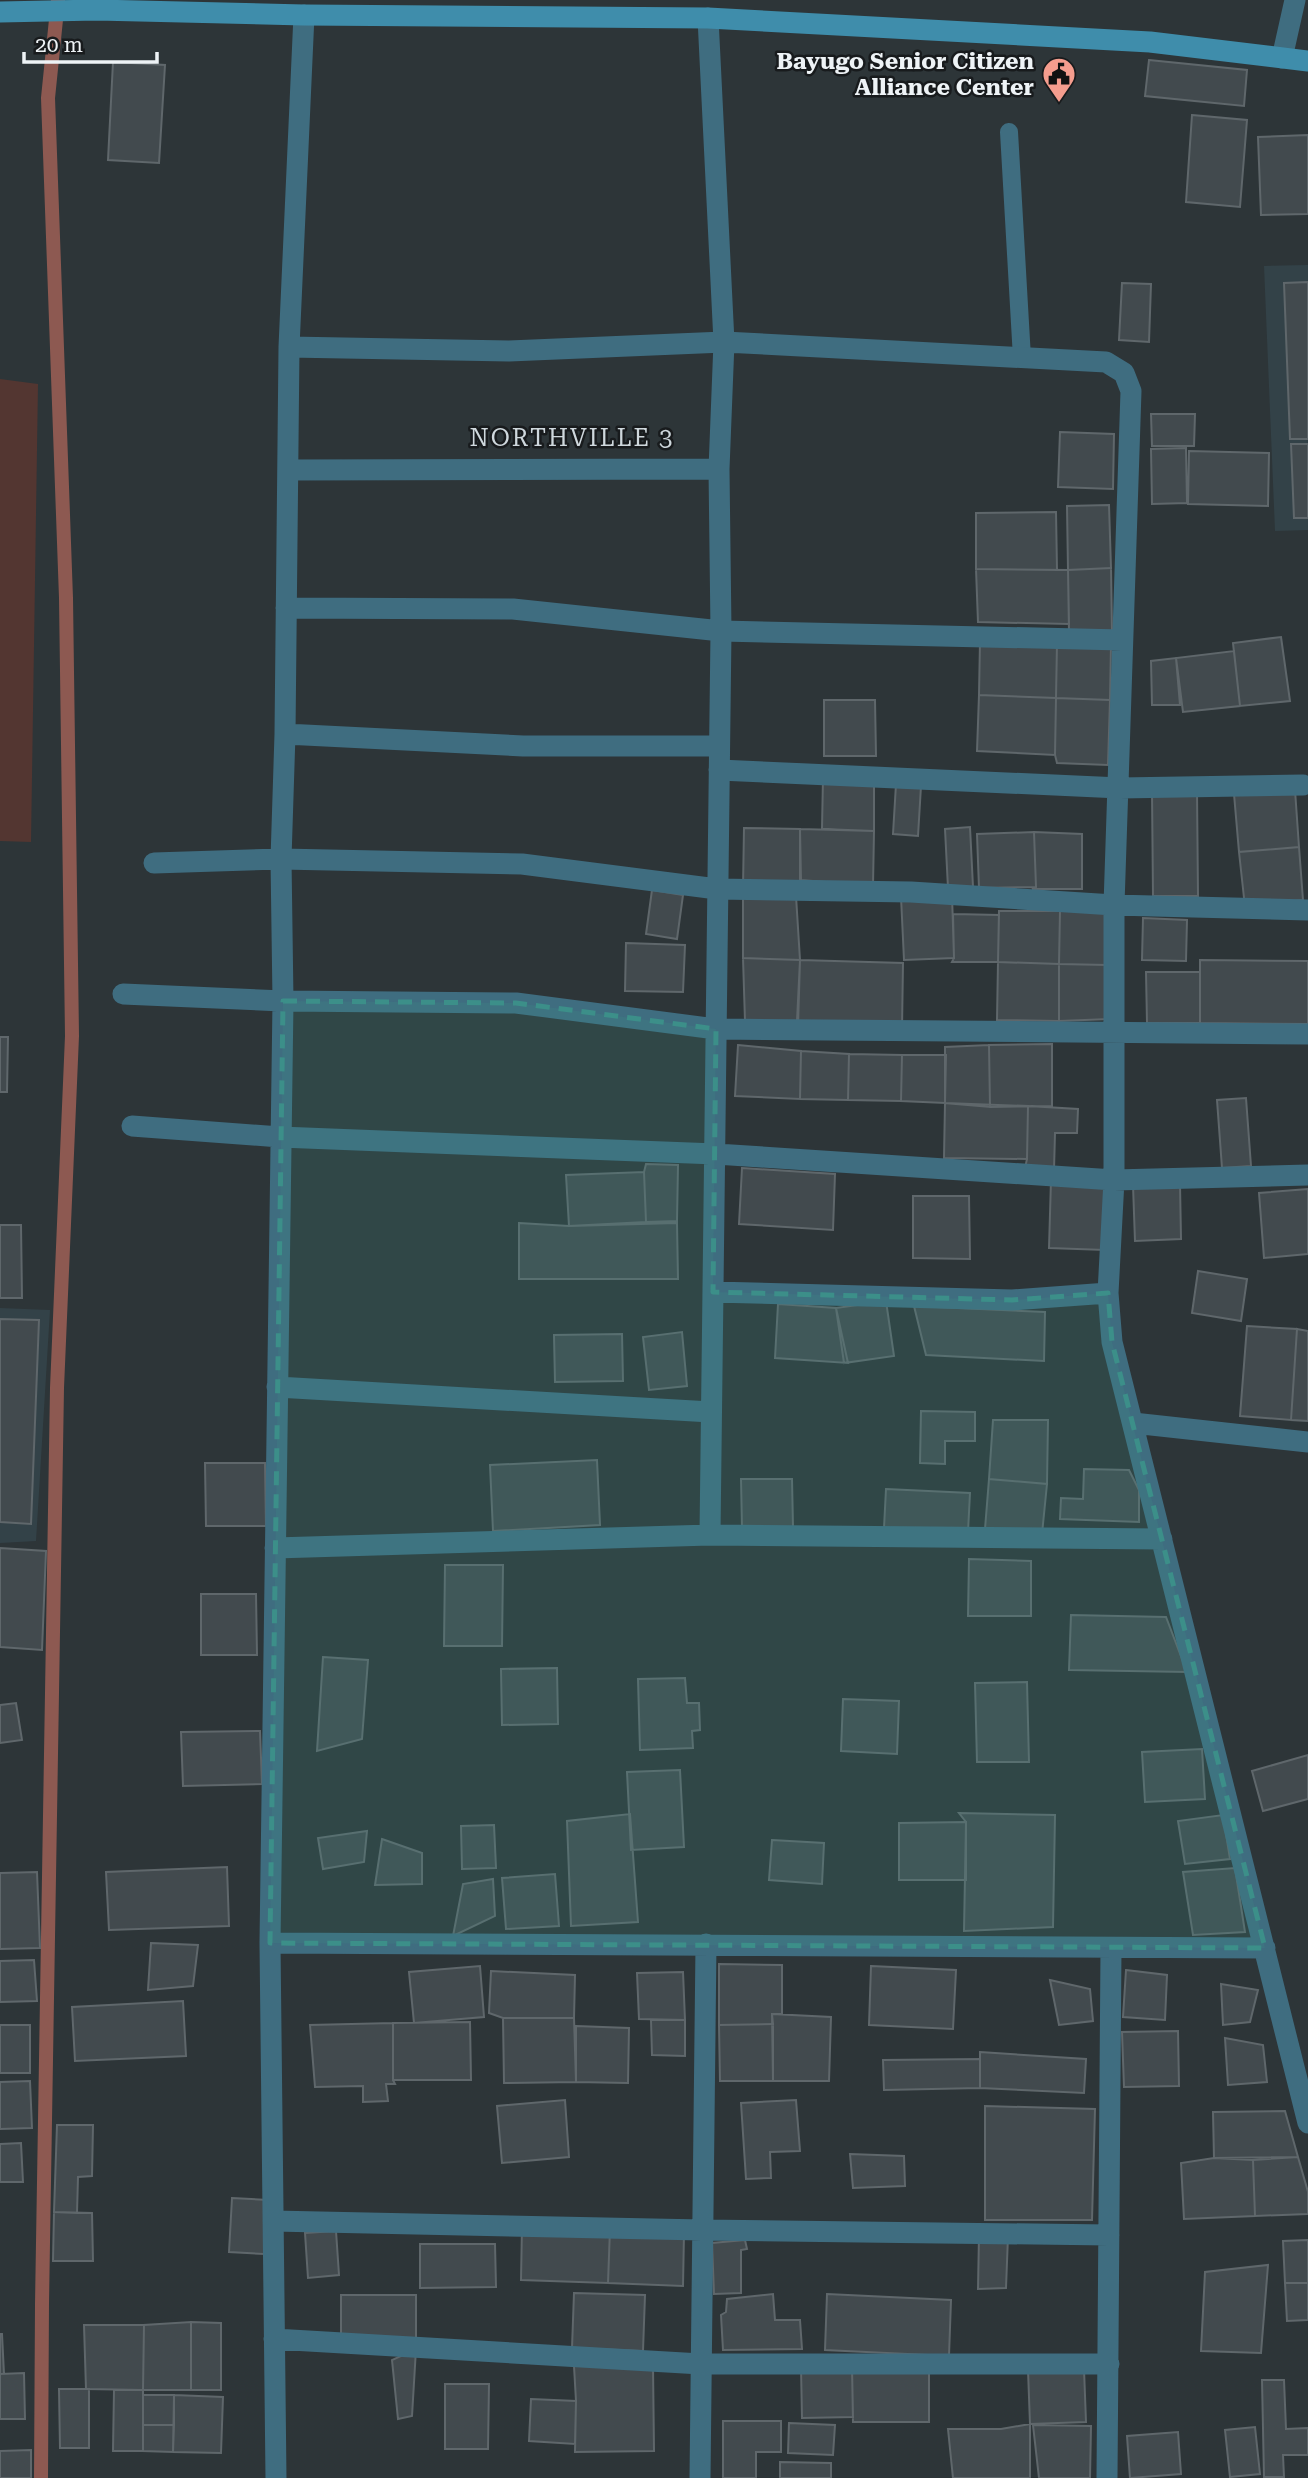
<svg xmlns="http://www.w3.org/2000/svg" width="1308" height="2478" viewBox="0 0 1308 2478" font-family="'Roboto Serif',serif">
	<rect width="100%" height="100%" fill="#2d3538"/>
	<path fill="#334248" d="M1308,265V530L1275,531L1264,266Z
		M0,1308L50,1310L36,1541L0,1543Z"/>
	<path fill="#533631" d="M0,379L38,384L31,842L0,841Z"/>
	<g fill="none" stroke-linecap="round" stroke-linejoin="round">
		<path stroke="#8d5951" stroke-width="14" d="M41,2478L42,2304L57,1388L72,1036L66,598L48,98L58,0"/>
	</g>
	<path fill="#424a4e" stroke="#5f676b" stroke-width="2" d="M1149,60L1247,70L1244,106L1145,96Z
		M113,62L165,65L159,163L108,160Z
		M1192,115L1247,120L1240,207L1186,202Z
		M1308,135V214L1261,215L1258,137Z
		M1308,282V439H1290L1284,283Z
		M1122,283L1151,284L1149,342L1119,340Z
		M1151,414H1195L1194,446H1152Z
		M1060,432L1114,434L1113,489L1058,487Z
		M1291,444H1308V518H1294Z
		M1186,448L1187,503L1152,504L1151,449Z
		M1189,451L1269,453L1268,506L1188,504Z
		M1109,505L1111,568L1068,570L1067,506Z
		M1056,512L1057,570L976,569V513Z
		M1111,568L1112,632H1069L1068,570Z
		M976,569L1068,570L1069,624L978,622Z
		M1281,637L1290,701L1240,706L1233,643Z
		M980,641L1057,643L1056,698L979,695Z
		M1057,643L1111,644L1110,700L1056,698Z
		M1234,651L1240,706L1183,712L1176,658Z
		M1176,658L1180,705H1152L1151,661Z
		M979,695L1056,698L1055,755L977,751Z
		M1056,698L1110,700L1108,765L1057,763L1055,755Z
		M824,700H875L876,756H824Z
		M823,777L874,778V831L822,829Z
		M896,784L921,786L918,836L893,834Z
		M1295,790L1299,847L1239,852L1234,794Z
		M1197,791L1198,896H1153L1152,792Z
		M970,827L973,887L948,888L945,829Z
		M744,828L800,829V889L743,888Z
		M800,829L874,831L873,886L801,880Z
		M1034,832L1082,834V889H1032L1036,887Z
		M1034,832L1036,887L979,888L977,834Z
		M1299,847L1303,900L1245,907L1239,852Z
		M652,890L683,895L677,939L646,934Z
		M952,895L954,958L904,960L901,897Z
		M743,896H796L800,960L743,958Z
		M999,911H1060L1059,964L998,962Z
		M1060,911H1108L1107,965L1059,964Z
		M953,914L999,915L998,962H952L954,958Z
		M1143,918L1187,920L1186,961L1142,960Z
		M626,943L685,945L683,992L625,991Z
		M743,958L800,960L797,1021H745Z
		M800,960L903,963L902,1029L798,1027Z
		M1200,960L1308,961V1024L1200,1023Z
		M998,962L1059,964V1021L997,1020Z
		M1059,964L1107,965L1110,1019L1059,1021Z
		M1146,972H1200V1023H1147Z
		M0,1037H8L7,1092H0Z
		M1052,1044V1106L990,1107L989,1045Z
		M738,1045L801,1051L800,1099L735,1096Z
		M989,1045L990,1107L945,1103V1047Z
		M801,1051L849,1054L848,1100L800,1099Z
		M849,1054L902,1055L901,1101L848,1100Z
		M902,1055H946L945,1103L901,1101Z
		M1246,1098L1251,1166L1222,1168L1217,1100Z
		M945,1103L1028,1106L1027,1159L944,1158Z
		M1028,1106L1078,1109L1077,1133H1055L1054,1170L1025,1168L1027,1159Z
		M646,1164L678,1165L677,1221L646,1222L644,1172Z
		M742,1168L835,1174L833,1230L739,1224Z
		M644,1172L646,1222L569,1226L566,1175Z
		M1051,1180L1106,1182L1105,1250L1049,1248Z
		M1180,1184L1181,1239L1135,1241L1133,1185Z
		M1308,1189V1254L1264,1258L1259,1193Z
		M913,1196H969L970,1259L913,1258Z
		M519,1223L569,1226L677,1223L678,1279H519Z
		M0,1225H21L22,1298H0Z
		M1198,1271L1247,1279L1241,1321L1192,1313Z
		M886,1301L894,1356L844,1363L836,1308Z
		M778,1304L836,1308L848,1363L775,1358Z
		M914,1306L1045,1312L1044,1361L926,1355Z
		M0,1319L39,1320L31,1524L0,1522Z
		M1247,1326L1297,1329L1291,1420L1240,1416Z
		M1297,1329L1308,1331V1421L1291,1420Z
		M682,1332L687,1386L649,1390L643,1337Z
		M622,1334L623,1381L555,1382L554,1335Z
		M921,1411L975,1412V1441H945V1464L920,1463Z
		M993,1420H1048L1047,1484L989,1479Z
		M597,1460L600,1525L493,1531L490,1465Z
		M205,1463H265L266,1526H206Z
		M1084,1469L1129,1470L1139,1490V1522L1060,1519L1061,1498L1083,1499Z
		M741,1479H792L793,1527L742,1528Z
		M989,1479L1047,1484L1042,1534L985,1529Z
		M886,1489L970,1493L968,1532L884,1528Z
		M0,1548L46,1551L42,1650L0,1647Z
		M969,1559L1031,1561V1616H968Z
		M445,1565H503L502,1646H444Z
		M201,1594H256L257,1655H201Z
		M1071,1615L1166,1617L1187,1672L1069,1670Z
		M323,1657L368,1660L362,1739L317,1751Z
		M557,1668L558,1724L502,1725L501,1669Z
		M685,1678L687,1703H699L700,1730L692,1731L693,1748L640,1750L638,1679Z
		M1027,1682L1029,1762H977L975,1683Z
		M843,1699L899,1701L897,1754L841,1751Z
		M16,1703L22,1740L0,1743V1705Z
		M260,1731L262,1784L183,1786L181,1732Z
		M1202,1749L1205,1799L1145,1802L1142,1752Z
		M1308,1755V1799L1263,1811L1252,1771Z
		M680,1770L684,1847L631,1850L627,1772Z
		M959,1813L1055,1815L1053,1927L964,1931L966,1822Z
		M630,1814L638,1922L571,1926L567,1821Z
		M1223,1815L1230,1859L1185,1864L1178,1821Z
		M966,1822V1880H899V1823Z
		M494,1825L496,1868L462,1869L461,1826Z
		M367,1831L364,1862L323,1869L318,1838Z
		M382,1839L422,1853V1884L375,1885Z
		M772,1840L824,1843L822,1884L769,1880Z
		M227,1867L229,1926L109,1930L106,1872Z
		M1235,1868L1245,1932L1193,1935L1183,1872Z
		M37,1872L40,1948L0,1949V1873Z
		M555,1874L559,1926L506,1929L502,1878Z
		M493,1879L495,1916L453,1936L463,1884Z
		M151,1943L198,1945L193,1986L148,1990Z
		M34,1960L37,2001L0,2002V1961Z
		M719,1964L782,1965V2014H772L773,2024L719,2025Z
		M480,1966L484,2017L414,2023L409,1972Z
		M871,1966L956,1970L953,2029L869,2025Z
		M1126,1970L1167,1975L1165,2020L1123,2017Z
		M491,1971L575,1975L574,2018H503L489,2013Z
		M683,1972L685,2020L639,2019L637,1973Z
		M1050,1980L1090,1989L1093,2021L1059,2025Z
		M1221,1984L1258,1990L1250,2022L1223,2025Z
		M183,2001L186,2056L75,2061L72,2007Z
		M772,2014L831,2017L829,2081H773Z
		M503,2018H574L576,2082L504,2083Z
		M651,2020H685V2056L652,2055Z
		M470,2022L471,2080H393V2023Z
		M393,2023V2080L395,2084H386L388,2101L363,2102V2086L315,2087L310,2025Z
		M773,2024V2081H720L719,2025Z
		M0,2025H30V2073H0Z
		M576,2026L629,2028L628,2083L576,2082Z
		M1178,2031L1179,2086L1124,2087L1122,2032Z
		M1225,2038L1263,2045L1267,2082L1228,2085Z
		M980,2052L1086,2059L1084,2093L980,2088Z
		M980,2059V2088L884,2090L883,2060Z
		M30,2081L32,2128L0,2129V2082Z
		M565,2100L569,2157L502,2163L497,2106Z
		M796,2100L800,2151L770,2152L771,2178L746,2179L741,2103Z
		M985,2106L1095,2109L1092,2220H985Z
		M1285,2111L1298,2157L1214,2158L1213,2112Z
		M57,2125H93L92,2176L78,2177L77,2213L54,2212Z
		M21,2143L23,2182H0V2144Z
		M850,2154L904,2156L905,2186L853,2188Z
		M1298,2157L1308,2192V2214L1255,2216L1253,2160Z
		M1214,2158L1253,2160L1255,2216L1184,2219L1181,2163Z
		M232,2198L268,2200L264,2254L229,2252Z
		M54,2212L92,2213L93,2261H53Z
		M522,2226L610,2229L608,2283L521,2280Z
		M610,2229L684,2233L683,2286L608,2283Z
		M336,2231L339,2275L308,2278L305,2233Z
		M979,2235L1008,2236L1006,2288L978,2289Z
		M745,2240L747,2249L741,2250V2293L714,2294L712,2243Z
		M1308,2240V2283H1285L1283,2241Z
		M420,2244H495L496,2287L420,2288Z
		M1268,2265L1261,2353L1201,2351L1205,2272Z
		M1285,2283H1308V2320L1287,2321Z
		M574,2293L645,2295L643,2351L572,2348Z
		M773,2294L775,2320H800L802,2349L723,2350L721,2315L726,2312L727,2299Z
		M827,2294L951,2300L949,2356L825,2350Z
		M341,2295H416V2342L341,2341Z
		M191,2322L221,2323V2390H191Z
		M191,2322V2390H143L144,2325Z
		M84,2325H144L143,2390L86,2389Z
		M0,2334H2L4,2374H0Z
		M416,2349L412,2416L398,2419L392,2360Z
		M574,2366H653L654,2451L575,2452L576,2401Z
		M929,2366V2422H853L852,2367Z
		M801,2367H852L853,2417L802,2418Z
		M1084,2369L1086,2422L1030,2424L1028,2370Z
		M24,2373L25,2419H0V2374Z
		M1262,2380H1284L1286,2429L1308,2428V2455H1283L1284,2477H1264Z
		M445,2384H489L488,2449H445Z
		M59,2389H89V2448H60Z
		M114,2390H143V2451H113Z
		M143,2395H174V2425H143Z
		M174,2395L223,2397L221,2453L173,2452Z
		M531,2399L576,2401L575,2444L529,2441Z
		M723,2421H781V2452H756V2478H723Z
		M789,2423L835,2425L833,2455L788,2453Z
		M1030,2424V2478H953L948,2429H1001Z
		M143,2425H174L173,2452L143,2451Z
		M1033,2425L1091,2426L1090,2478H1039Z
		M1255,2427L1260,2474L1230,2477L1225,2430Z
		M1178,2432L1181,2474L1130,2478L1127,2436Z
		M31,2450V2478H0V2451Z
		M780,2462L831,2463V2478H780Z"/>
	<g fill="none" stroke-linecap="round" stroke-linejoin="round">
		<path stroke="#3f6d80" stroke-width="18" d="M1009,132L1022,358"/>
		<path stroke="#3f6d80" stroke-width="21" d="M708,18L724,342L719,469L721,631L710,1535
			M1282,58L1295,0
			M289,347L509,351L724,342L1106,362L1124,373L1131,391L1114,905V1180L1108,1293L1112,1342L1308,2123
			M288,470L719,469
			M286,608L513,609L721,631L1122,640
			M285,734L523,746H719
			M719,770L1120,788L1303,785
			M154,863L281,859L522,864L717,889L911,892L1114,905L1308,910
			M123,994L283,1001L516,1003L716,1029L1308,1034
			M132,1126L280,1137L716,1154L1114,1180L1308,1175
			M713,1292L1012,1300L1108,1293
			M277,1387L711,1412
			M1133,1423L1308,1442
			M275,1548L710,1535L1162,1539
			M270,1943L1265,1948
			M273,2221L702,2230L1109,2235
			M274,2339L701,2364H1109
			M276,2478L270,1943L283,1001L281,859L285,734L289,347L304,15
			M700,2478L706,1944
			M1107,2478L1111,1948"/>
		<path stroke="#3f8dab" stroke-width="21" d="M0,12L97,10L304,15L708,18L1150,42L1308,61"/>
	</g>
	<path fill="#3c8f89" fill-opacity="0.2" stroke="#3c8f89" stroke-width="5" stroke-dasharray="14 9" stroke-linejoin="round" d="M283,1001L516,1003L716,1029L713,1292L1012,1300L1108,1293L1112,1342L1265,1948L270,1943Z"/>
	<defs>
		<symbol id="civic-pin" viewBox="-11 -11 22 30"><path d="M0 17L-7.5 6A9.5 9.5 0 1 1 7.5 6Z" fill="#f59d8e" stroke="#181b1d"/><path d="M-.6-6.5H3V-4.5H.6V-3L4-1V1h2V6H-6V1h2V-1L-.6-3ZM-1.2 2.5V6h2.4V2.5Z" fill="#111"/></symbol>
	</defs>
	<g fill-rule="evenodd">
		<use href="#civic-pin" x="1040" y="55" width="38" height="52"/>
	</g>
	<g text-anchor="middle" stroke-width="5" stroke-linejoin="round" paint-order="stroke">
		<g font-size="23" font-weight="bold" fill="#eef3f6" stroke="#181b1d" text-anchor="end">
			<text x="1034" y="69">Bayugo Senior Citizen<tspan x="1034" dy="26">Alliance Center</tspan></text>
		</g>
		<g font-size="24" letter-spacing="2" fill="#cfd8dd" stroke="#181b1d">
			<text x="572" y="446">NORTHVILLE 3</text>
		</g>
	</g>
	<path d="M24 52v10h133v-10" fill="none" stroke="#eef3f6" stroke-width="3.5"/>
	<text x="35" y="52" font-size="21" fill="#eef3f6" stroke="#181b1d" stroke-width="5" paint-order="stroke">20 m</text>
</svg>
